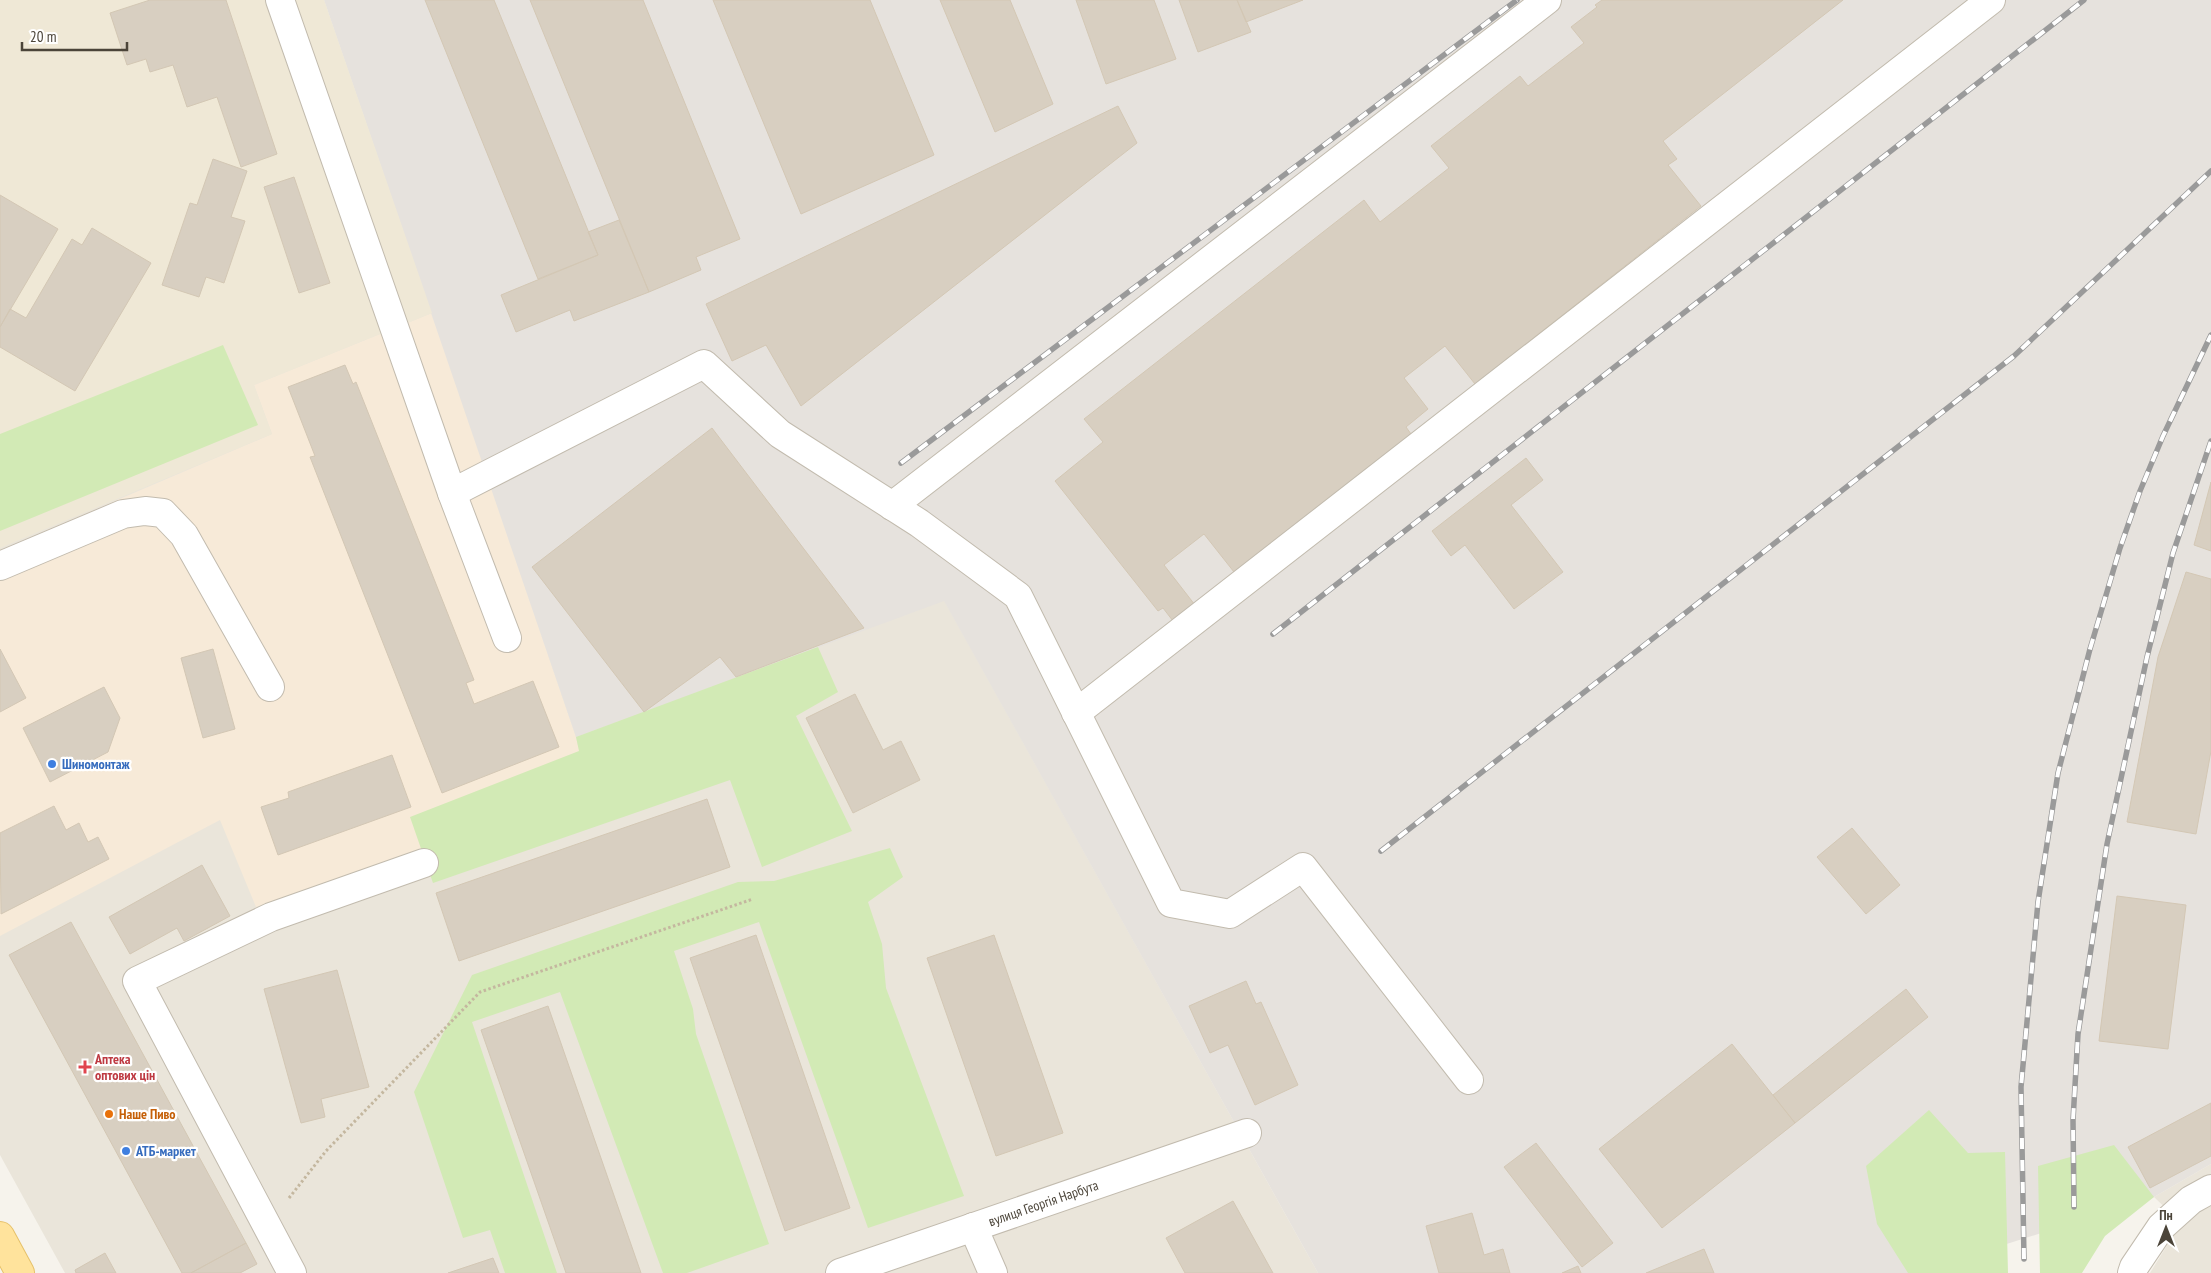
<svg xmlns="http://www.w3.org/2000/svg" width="2211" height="1273" viewBox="0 0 2211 1273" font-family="'PT Sans Narrow',sans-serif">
	<rect width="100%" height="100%" fill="#f6f3ec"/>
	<path fill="#eae5da" d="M30,0H324L576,736L944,600L1318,1273H65L0,1155V8Z
		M2211,1164V1273H2150L2181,1223L2154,1197Z"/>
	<path fill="#f7ead8" d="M432,313L576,737L590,795L256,907L220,820L0,936V550L272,434L254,385Z"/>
	<path fill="#e6e2dd" d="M324,0H2211V1164L2154,1197L1916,1273H1318L944,601L576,737Z"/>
	<path fill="#efe8d6" d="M0,0H324L432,313L254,385L272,434L0,548Z"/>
	<path fill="#d2eab5" d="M223,345L258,425L0,531V434Z
		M818,647L838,692L796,716L852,831L762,867L730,780L433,883L410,817L579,751L576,737Z
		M890,848L903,877L868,902L882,944L886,988L964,1196L868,1228L759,922L674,951L693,1009L696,1034L769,1244L687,1273H663L560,992L472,1022L557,1273H505L490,1230L463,1238L414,1092L472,975L738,882L774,881Z
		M1929,1110L1968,1153L2005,1152L2008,1273H1908L1877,1224L1866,1166Z
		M2114,1145L2154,1197L2105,1236L2082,1273H2040L2038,1166Z"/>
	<path fill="#d8cfc1" stroke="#d3c7b4" d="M150,0H226L277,154L241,167L217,97L187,107L173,65L150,72L146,59L127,65L110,13Z
		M425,0H494L598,255L538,279Z
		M530,0H643L740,239L696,257L701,270L649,292Z
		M713,0H870L934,155L801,214Z
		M940,0H1010L1053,104L995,132Z
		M1076,0H1154L1176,59L1106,84Z
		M1179,0H1237L1251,32L1198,52Z
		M1237,0H1303L1246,22Z
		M1602,0H1843L1663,141L1677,159L1668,165L1701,206L1475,384L1445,346L1404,378L1428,409L1406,427L1411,434L1234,572L1204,534L1164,565L1195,605L1173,621L1163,608L1158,611L1055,481L1103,442L1084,419L1364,200L1380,222L1449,168L1431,146L1520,76L1528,86L1584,43L1571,27L1597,7L1595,5Z
		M1118,106L1137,143L801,406L766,345L732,361L706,304Z
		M213,159L247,171L231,217L245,221L224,283L206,277L199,297L162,285L190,203L197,205Z
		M294,177L330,283L299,293L264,187Z
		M0,195L58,229L0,327Z
		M619,220L649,292L574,321L570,310L516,332L501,295L598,255L588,232Z
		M92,228L151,263L75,391L0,347V327L10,309L26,318L72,239L82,245Z
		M345,365L353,384L356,382L474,680L466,683L474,704L533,681L559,747L442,793L310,457L315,456L288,387Z
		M712,428L864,628L736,677L720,657L644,712L532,567Z
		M1526,458L1543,480L1511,505L1563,572L1514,609L1465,545L1451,556L1432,531Z
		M2211,482V551L2194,545Z
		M2186,572L2211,579V751L2196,834L2127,822L2158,657Z
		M0,649L26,698L0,712Z
		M213,649L235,729L203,738L181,658Z
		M104,687L120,718L108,752L50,782L23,728Z
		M855,694L883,750L901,741L920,780L853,813L806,718Z
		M392,755L411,807L278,855L261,807L289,798L288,792Z
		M707,799L730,867L459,961L436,893Z
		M54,806L66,830L79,823L88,842L98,837L109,859L1,914L0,833Z
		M1852,828L1900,885L1866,914L1817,857Z
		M202,865L230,916L184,941L177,928L130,954L109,917Z
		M2117,896L2186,905L2168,1049L2099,1041Z
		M71,922L246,1243L191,1273H182L9,955Z
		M756,935L850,1208L785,1231L690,958Z
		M994,935L1063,1133L996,1156L927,958Z
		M337,970L369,1087L321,1099L325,1117L301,1123L264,989Z
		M1246,981L1256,1004L1261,1002L1298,1085L1255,1105L1228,1045L1210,1053L1189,1006Z
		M1906,989L1928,1017L1795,1123L1773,1095Z
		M548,1006L641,1273H566L481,1030Z
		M1732,1044L1795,1123L1662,1228L1599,1149Z
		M2211,1103V1156L2150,1188L2128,1147Z
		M1536,1143L1613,1243L1582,1267L1504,1167Z
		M1233,1201L1273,1273H1185L1166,1238Z
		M1472,1213L1484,1255L1503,1249L1510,1273H1439L1426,1226Z
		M246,1243L257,1264L240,1273H191Z
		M1704,1249L1714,1273H1646Z
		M105,1253L116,1273H76L75,1270Z
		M493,1258L499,1273H448Z
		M1578,1266L1581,1273H1562Z"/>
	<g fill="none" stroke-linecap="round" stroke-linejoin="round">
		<defs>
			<g id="minor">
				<path d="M280,0L452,493L507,638"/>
				<path d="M452,493L704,364L780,434L919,523L1018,596L1171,903L1230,914L1303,867L1469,1080"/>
				<path d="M892,506L1547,0"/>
				<path d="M0,566L123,514L145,511L163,513L184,535L270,687"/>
				<path d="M1076,713L1991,0"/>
				<path d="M973,1227L993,1273"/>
				<path d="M292,1273L137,981L271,917L424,863"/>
				<path id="s1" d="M840,1273L1247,1133"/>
				<path d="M2132,1273L2134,1267L2161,1227L2191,1200L2211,1189"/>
			</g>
			<path id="major" d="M0,1236L20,1273"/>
		</defs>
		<use href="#minor" stroke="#c2bbae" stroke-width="30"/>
		<use href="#major" stroke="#e6c16a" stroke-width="30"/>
		<path stroke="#c4b79f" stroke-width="3" stroke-dasharray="2.5 2.5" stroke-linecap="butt" d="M289,1198L326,1151L480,992L753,899"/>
		<use href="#minor" stroke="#fff" stroke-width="28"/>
		<use href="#major" stroke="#ffe39c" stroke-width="28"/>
		<defs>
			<path id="rail" d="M901,463L1517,0
				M1273,634L2084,0
				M1381,851L2014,356L2211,171
				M2074,1207L2073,1120L2078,1034L2107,844L2147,657L2173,553L2211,441
				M2024,1259L2021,1087L2038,902L2058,773L2090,649L2120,548L2140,491L2163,436L2211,335"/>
		</defs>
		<use href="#rail" stroke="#9a9a9a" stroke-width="5.5"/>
		<use href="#rail" stroke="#fff" stroke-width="4" stroke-dasharray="11" stroke-linecap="butt"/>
	</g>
	<g fill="#3f7fe0" stroke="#fff" stroke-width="2">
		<circle cx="52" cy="764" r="5"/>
		<circle cx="126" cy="1151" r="5"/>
	</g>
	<path fill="#e0444e" stroke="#fff" stroke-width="2" d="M82.5 1059.5h5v5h5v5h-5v5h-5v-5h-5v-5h5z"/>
	<circle fill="#e8710a" stroke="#fff" stroke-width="2" cx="109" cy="1114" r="5"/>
	<g text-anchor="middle" stroke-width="4.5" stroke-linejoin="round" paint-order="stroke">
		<g font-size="14" font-weight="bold" fill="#366cbe" stroke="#fff" text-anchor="start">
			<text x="62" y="769">Шиномонтаж</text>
			<text x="136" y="1156">АТБ-маркет</text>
		</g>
		<g font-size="14" font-weight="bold" fill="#be3a42" stroke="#fff" text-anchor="start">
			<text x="95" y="1064">Аптека<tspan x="95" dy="16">оптових цін</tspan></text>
		</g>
		<g font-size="14" font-weight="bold" fill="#c56008" stroke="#fff" text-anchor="start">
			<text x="119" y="1119">Наше Пиво</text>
		</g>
		<g font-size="14" fill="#4b4439" stroke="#fff">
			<text dy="5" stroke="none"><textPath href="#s1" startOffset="215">вулиця Георгія Нарбута</textPath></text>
		</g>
	</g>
	<g transform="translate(2166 1228)" stroke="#ffffff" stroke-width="4" paint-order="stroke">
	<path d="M0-4L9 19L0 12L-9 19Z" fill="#4b4439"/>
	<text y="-8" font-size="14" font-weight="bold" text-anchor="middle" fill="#4b4439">Пн</text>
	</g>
	<path d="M22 42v8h105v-8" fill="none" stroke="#4b4439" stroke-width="2.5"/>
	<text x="30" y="42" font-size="15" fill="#4b4439" stroke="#ffffff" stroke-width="4" paint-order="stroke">20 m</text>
</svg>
